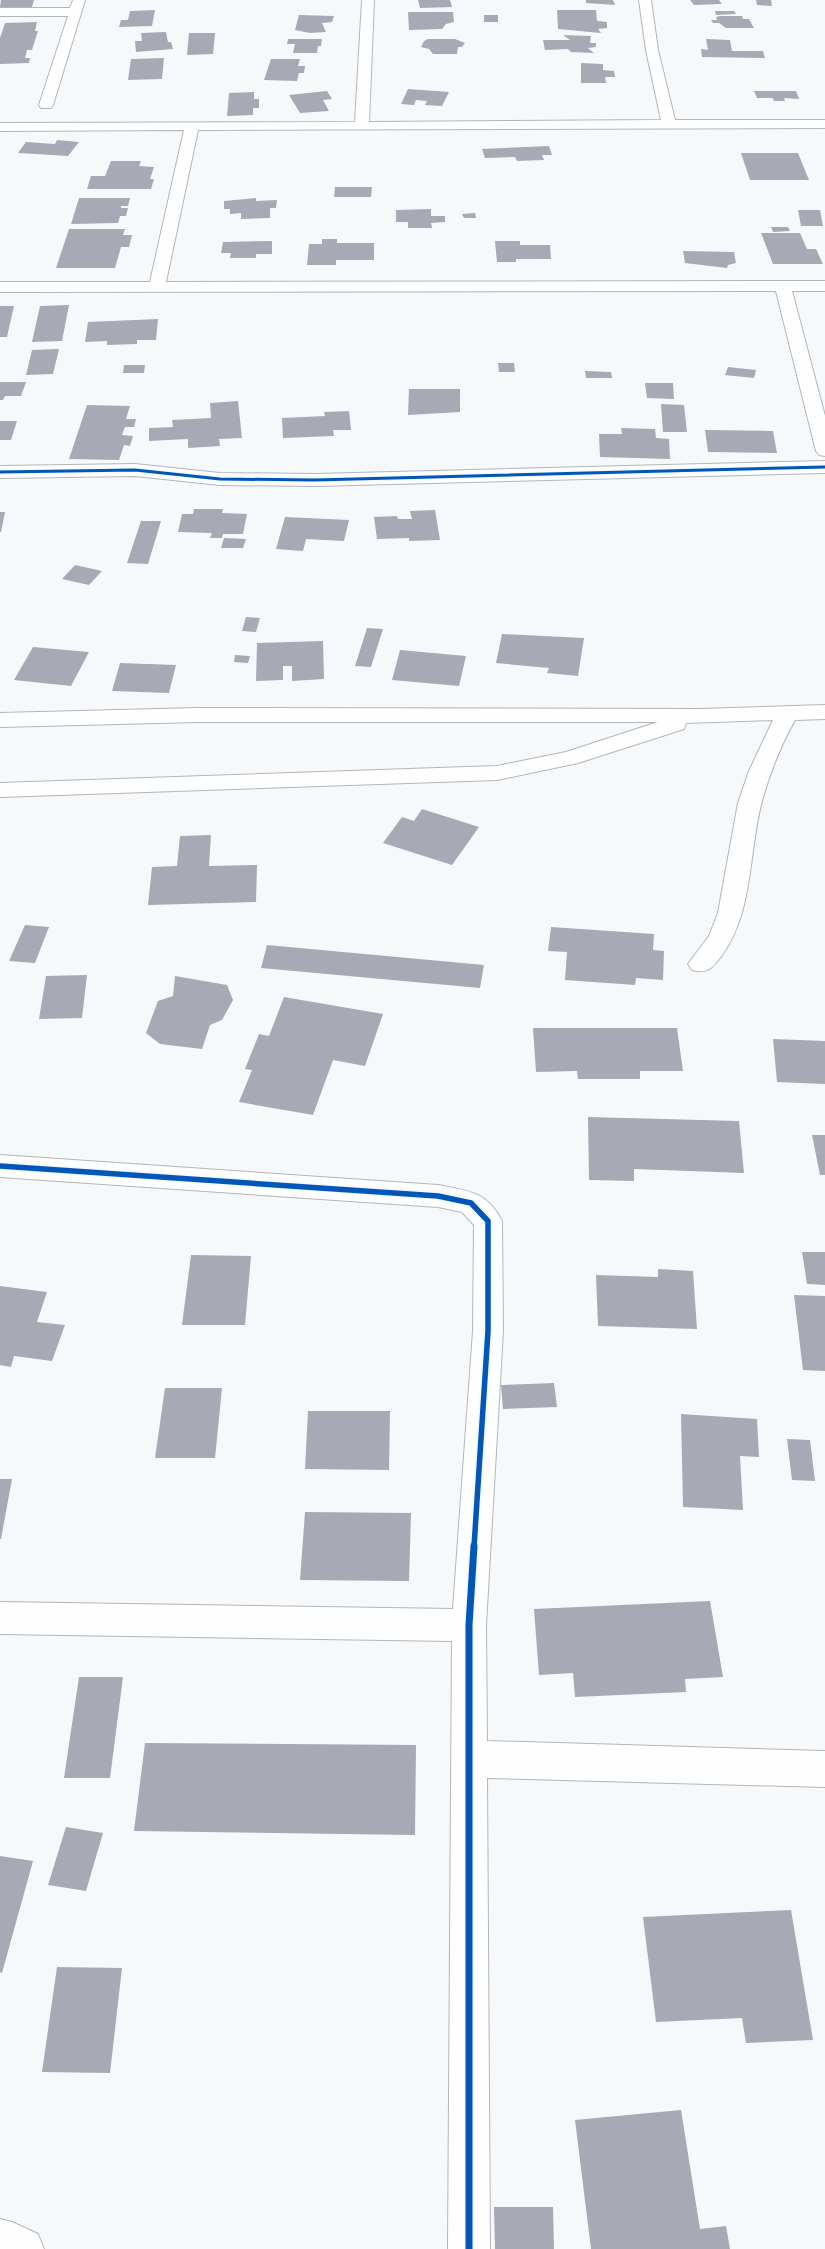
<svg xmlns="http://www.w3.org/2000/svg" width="825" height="2249" viewBox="0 0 825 2249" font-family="'DejaVu Sans',sans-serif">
	<rect width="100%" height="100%" fill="#f6f9fc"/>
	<path fill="#a7a9b4" d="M1,0H34L32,7H0Z
		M418,0H450L452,7L420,8Z
		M586,0H613L615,5L586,3Z
		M690,0H719L722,4L694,5Z
		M756,0H771L772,6L757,5Z
		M155,10L152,26L119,27L121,20H128L130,11Z
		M557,10H596L597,21L607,22V28L598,29L601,33L558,29Z
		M715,11H734L736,14L716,15Z
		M408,12H453L454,22L446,24L442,29L409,30Z
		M299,15L334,16L332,22L322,23L326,32L310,33L295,30Z
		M484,15H498V22H484Z
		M720,16H742L743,19H749L754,28H726L719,23H713L711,20H717L716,17Z
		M37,22L35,31H38L32,50H27L25,58H30L29,63L0,64V38L5,23Z
		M166,32L168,42H171L173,49L136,52L135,41H142L141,33Z
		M189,33H215L213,54L187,55Z
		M563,35L591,36L590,43H596V47L588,48L594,53L571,52L568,49L545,50L543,40H570Z
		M288,39H322L321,46H318L317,53H293L295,44H287Z
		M428,39H455L465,43L462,47H458L457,54H433L429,49L421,47L424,41Z
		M706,39L730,40L732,51H763L765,58L702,57L701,49L708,50Z
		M164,58L162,79L128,80L131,59Z
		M271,59H300L298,66H305L304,73H299L297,81L264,80Z
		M581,63L603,64V70L614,71L615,77H605L606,83H581Z
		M408,89L449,92L442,106L425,105L427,101L416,100L414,105L401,104Z
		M327,91L332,99L323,100L329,111L300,113L289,95Z
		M754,91H796L799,99L784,98L785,101H774L773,98H757Z
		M254,92V99H259V108H253V115L227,116L229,93Z
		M57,140L79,142L68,156L18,153L26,142L55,144Z
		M549,146L552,155H542L544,160L517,161L515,157L485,158L482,149Z
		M741,153H798L809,180H750Z
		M111,161H141L139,166L154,167L150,179H154L151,189H87L91,176H105Z
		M335,187H372L371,197H334Z
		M79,198H130L128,206H121V208H128L126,216H120L118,223L71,224Z
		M256,198V201L277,200L276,208H270V218L241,219V213L230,214V209H224V201Z
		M431,209V216H445V222L431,223L432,228H408V222H396V210Z
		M798,210H820L823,226H801Z
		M475,213L476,218H464L462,214Z
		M771,227H788L790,231L773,232Z
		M69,229H125L123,235H132L129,247H121L115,268H56Z
		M761,233H800L807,249H816L823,264H773Z
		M322,239H337V243H374V260H336V265H307L309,244H322Z
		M272,241V254H256V258H230L231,253H221L223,242Z
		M495,241H520V245H550L551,259H516V262H497Z
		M683,251L734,252L736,263L728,265L727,268L685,263Z
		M69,305L62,341L32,342L40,306Z
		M0,306H14L7,337H0Z
		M158,319L156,340H137V344L107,345V341L85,342L88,322Z
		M59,349L53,374L26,375L32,350Z
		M498,363H514L515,372H499Z
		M124,365H145L144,373H123Z
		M728,367L756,370L754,378L725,375Z
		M585,371L611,372L612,378H586Z
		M0,382H26L21,396H5L3,400H0Z
		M645,383H673L674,399L647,398Z
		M409,389H460V412L408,415Z
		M238,401L242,438L219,439L220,446L188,448V439L149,441V428L173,427L172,420L211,418L210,403Z
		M661,404L684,405L687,432H663Z
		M87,405L130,406L126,419H136L134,427H125L122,435L133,436L130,446L124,445L119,460L69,459Z
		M349,411L351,430H333L334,436L283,438L282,418L325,416L324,412Z
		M0,421H17L11,440H0Z
		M621,428L655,429L656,438L669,439L670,459L600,457L599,434H622Z
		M705,430L773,431L777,453L708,452Z
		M194,509H223L222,513L247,514L243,534H223L222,538H210L212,533L178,532L182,514H193Z
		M435,510L440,540L409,541V538L377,539L374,517L397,516L398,519H412L410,511Z
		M0,512H5L1,532H0Z
		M285,517L349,520L344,541L306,539L303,551L276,549Z
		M141,521H161L148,564L127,563Z
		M224,538L246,539L243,548H221Z
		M75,565L102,571L89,585L62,579Z
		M246,617L260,618L256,632L242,631Z
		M367,628L383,629L371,667L355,666Z
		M502,634L584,638L578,676L547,673L549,668L496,663Z
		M323,641L324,679L292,681V666H283V680L256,681L257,643Z
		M33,647L89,652L71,686L14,680Z
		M400,650L466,656L459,686L392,680Z
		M235,655L250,656L248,663L234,662Z
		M120,663L176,665L169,693L112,691Z
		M422,809L479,827L452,865L383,843L402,817L414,821Z
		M211,835L209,866L257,865L256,902L148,905L152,867L177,866L180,836Z
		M25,925L49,927L35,963L9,961Z
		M551,927L654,934L653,950L664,951L663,980L636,978L635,985L565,980L567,952L548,951Z
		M267,945L484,965L480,988L261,968Z
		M87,975L82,1018L39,1019L46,976Z
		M175,976L227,985L233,1000L222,1020L210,1025L202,1049L160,1044L146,1033L158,1001L173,996Z
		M284,997L383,1014L365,1066L333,1060L313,1115L239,1102L252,1070L245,1069L259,1034L269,1036Z
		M533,1028H677L683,1071H640V1079H578L577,1071L536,1072Z
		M773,1039L825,1041V1084L777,1082Z
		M588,1117L739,1121L744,1173L634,1169V1181L589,1180Z
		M812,1135H825V1175H820Z
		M802,1252H825V1285L807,1284Z
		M191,1255L251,1256L245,1325H182Z
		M658,1269L693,1271L697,1329L598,1326L596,1275L658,1277Z
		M0,1286L47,1292L37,1322L65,1325L52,1361L14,1356L11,1367L0,1365Z
		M794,1295L825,1296V1371L803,1370Z
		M554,1383L557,1407L503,1409L501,1385Z
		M165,1388H222L215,1458H155Z
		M308,1411H390L389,1470L305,1469Z
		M681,1414L757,1419L759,1457L740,1456L743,1510L683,1507Z
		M787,1439L810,1440L815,1481L792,1480Z
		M0,1479H12L1,1539H0Z
		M305,1512L411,1513L409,1581L300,1580Z
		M710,1601L723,1677L685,1679L686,1692L575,1697L573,1673L539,1675L534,1609Z
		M79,1677H123L110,1778H64Z
		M145,1743L416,1745L415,1835L134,1831Z
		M66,1827L103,1833L86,1891L48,1885Z
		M0,1856L33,1861L2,1973L0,1972Z
		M791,1910L813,2040L746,2043L742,2018L656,2022L643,1917Z
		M57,1967L122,1968L110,2073L42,2072Z
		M681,2110L700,2229L726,2226L730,2249H591L575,2120Z
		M494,2207H553L554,2249H495Z"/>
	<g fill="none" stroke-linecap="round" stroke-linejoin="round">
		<defs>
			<path id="minor" d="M73,0H85L53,105L51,108H41L39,105L68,16H0V8H70Z
				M362,0H374L369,122L661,120L646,50L639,0H651L658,50L675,120H825V128L198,130L166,282L825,281V291H792L825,416V456L819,455L816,451L776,291L0,292V282H150L184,130L0,131V123L355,122Z
				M825,461V473L315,486L220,485L135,476L0,478V466L135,464L220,473L315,474Z
				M825,705V719L795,720C781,745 770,772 762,801C748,853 754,914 720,958C711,969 707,974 692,970L688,964L709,936L718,913L738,803L749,771L773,720L686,723L684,729L578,763L497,780L0,797V783L497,766L566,752L658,722H198L0,727V713L198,708L700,709Z
				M0,1155L438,1185C468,1191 487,1191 502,1221L503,1331L486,1625L487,1741L825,1751V1787L487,1778L490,2249H448L452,1641L0,1634V1602L453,1609L473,1331L474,1225L462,1212L438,1207L0,1177Z
				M0,2219L12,2222L38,2234L44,2249H0Z"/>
		</defs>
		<use href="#minor" stroke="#b3b6b9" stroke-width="2"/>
		<use href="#minor" fill="#fefeff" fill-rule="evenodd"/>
		<defs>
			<path id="cycleway-far2" d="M0,472L135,470L220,479L315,480L825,467"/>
			<path id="cycleway-far1" d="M0,1166L438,1196L471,1203L488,1221V1331L474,1547"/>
			<path id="cycleway" d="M469,2249V1625L474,1546"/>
		</defs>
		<use href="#cycleway-far2" stroke="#f3f9ff" stroke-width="5"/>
		<use href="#cycleway-far1" stroke="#f3f9ff" stroke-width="9"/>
		<use href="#cycleway" stroke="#f3f9ff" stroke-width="10"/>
		<use href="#cycleway-far2" stroke="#0057b8" stroke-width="3"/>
		<use href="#cycleway-far1" stroke="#0057b8" stroke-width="5.5"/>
		<use href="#cycleway" stroke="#0057b8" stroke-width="7"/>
	</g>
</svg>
